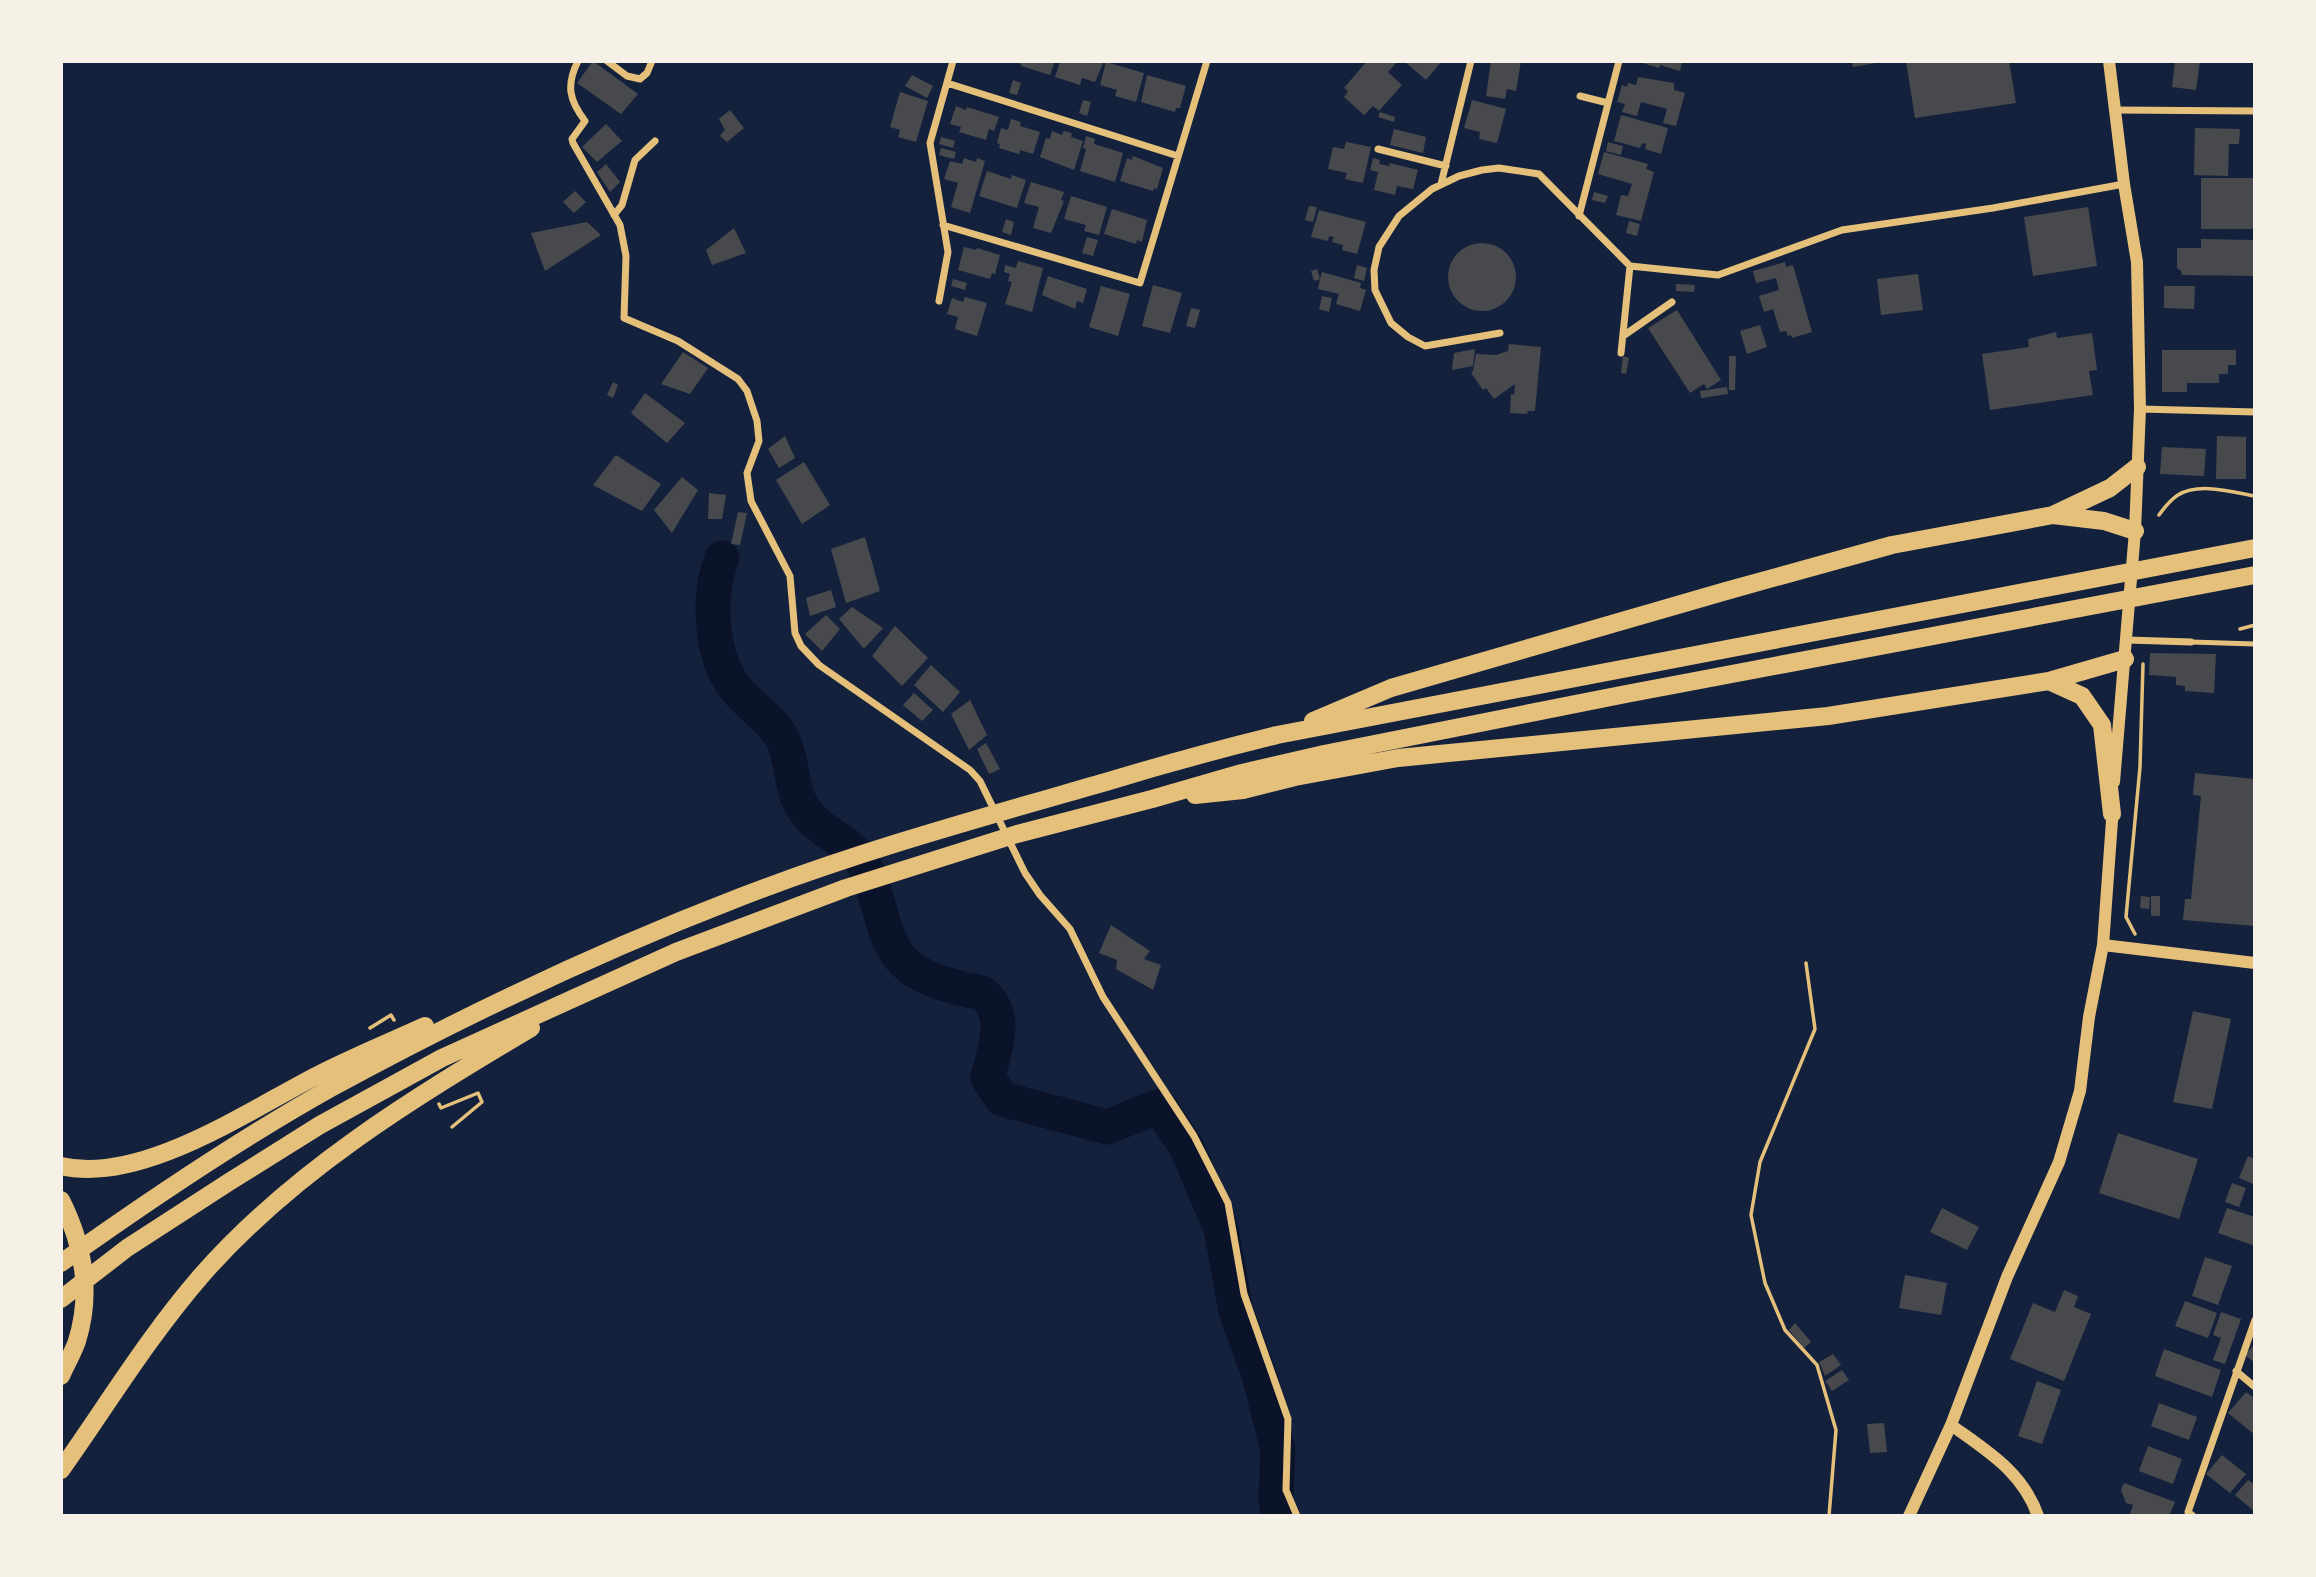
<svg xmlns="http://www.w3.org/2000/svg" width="2316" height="1577" viewBox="0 0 2316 1577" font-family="Signika,sans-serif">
	<rect width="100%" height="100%" fill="#14213d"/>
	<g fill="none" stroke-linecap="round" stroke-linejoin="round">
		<path stroke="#0b132b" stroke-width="35" d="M722,558C707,595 710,658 737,690C750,706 771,719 781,736C795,762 788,793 809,816C824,834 848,840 861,860C880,888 879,938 904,962C920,978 947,985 967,990C972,991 979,991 983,994C986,995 991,1002 993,1006C1005,1026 992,1057 988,1078L1002,1099L1107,1127L1159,1106L1187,1148L1221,1229L1236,1311L1259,1375L1278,1450L1276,1497L1278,1516"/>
	</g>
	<path fill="#48494c" d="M593,61L638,94L621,114L577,83Z
		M1014,61H1055L1050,75L1021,66V64Z
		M1060,61H1094L1096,64L1097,61H1104L1095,82L1082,78L1080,85L1055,77Z
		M1367,61H1398L1388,72L1402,85L1379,111L1373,106L1364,115L1344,97L1348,91L1344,88Z
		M1404,61H1442L1426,80Z
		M1491,61H1521L1516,91L1507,89L1505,99L1486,96Z
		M1636,61H1682L1680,71L1660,65L1659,68Z
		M1852,61H1876V63L1853,67Z
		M1906,61H2009L2016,103L1915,118Z
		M2175,61H2200L2196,90L2172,87Z
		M1106,62L1144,73L1136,102L1115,96L1117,90L1100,85Z
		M912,75L933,86L927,98L905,86Z
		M1147,75L1186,86L1180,108H1176L1175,112L1141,102Z
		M1638,77L1674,83V90L1685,93L1676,126L1663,123L1667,109L1641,102L1637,116L1622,112L1625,104L1617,102L1622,85L1627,87L1628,83L1636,85Z
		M1013,80L1021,83L1017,95L1009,93Z
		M900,92L928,101L916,142L898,137L900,130L890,127Z
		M1083,100L1091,102L1087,116L1079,113Z
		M1472,100L1506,109L1497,143L1479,139L1480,132L1464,128Z
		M956,106L966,110L967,107L999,117L994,131L989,129L986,140L959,132L961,127L950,124Z
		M730,110L744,128L727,142L720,136L725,130L719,119Z
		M1380,112L1395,117L1394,122L1378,117Z
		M1621,115L1668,128L1661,154L1645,149L1646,144L1642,143L1640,148L1614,141Z
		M1011,119L1021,122L1020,126L1040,132L1033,154L1020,150L1019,154L999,148L1000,144L997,143L1001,128L1008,130Z
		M606,124L622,141L597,162L582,147Z
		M2195,128L2240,129L2239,144H2229L2228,176L2194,175Z
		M1394,129L1426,137L1423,153L1390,145Z
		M1052,131L1062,135L1064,131L1072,133L1071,137L1083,141L1074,170L1040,157L1046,138L1050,139Z
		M1086,136L1095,139L1094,144L1123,153L1115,182L1080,171L1086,149L1083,148Z
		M941,137L955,141L953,148L939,144Z
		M1346,142L1371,147L1363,183L1345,179L1347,173L1328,169L1333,147L1344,149Z
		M1608,142L1623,146L1621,155L1606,151Z
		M941,148L956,152L954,159L939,155Z
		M1604,152L1648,164L1646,169L1654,172L1641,221L1616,215L1621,195L1628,196L1632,184L1598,174Z
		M1133,156L1163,168L1157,189L1154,188L1153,191L1120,181L1127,158L1132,160Z
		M964,158L976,162L977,158L985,161L970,213L951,207L958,183L944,179L950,161L962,164Z
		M1373,158L1380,160L1379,164L1389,166L1390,163L1418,170L1413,189L1397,186L1395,195L1374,190L1378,172L1370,170Z
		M606,164L620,182L610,192L597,172Z
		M987,171L1011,179L1012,175L1026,180L1017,208L979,196Z
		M2201,178H2255V229H2201Z
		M1031,182L1064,192L1061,200L1064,201L1051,233L1033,228L1039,207L1024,203Z
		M575,191L586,202L574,213L563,202Z
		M1594,192L1608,196L1605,203L1592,200Z
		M1071,196L1107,207L1099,235L1084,231L1086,225L1064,219Z
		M1309,206L1317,207L1313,222L1305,220Z
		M2088,207L2097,266L2033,276L2024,217Z
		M1112,209L1147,220L1142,242L1137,240L1136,244L1104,234Z
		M1319,210L1366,222L1357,254L1342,250L1343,245L1332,242L1334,237L1329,236L1328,241L1311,237Z
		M1006,219L1014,222L1011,235L1002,232Z
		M1629,221L1640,224L1637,236L1626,233Z
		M587,222L601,235L545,271L531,233Z
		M734,228L746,253L712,265L706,250Z
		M1087,237L1098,240L1093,256L1082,253Z
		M2201,239L2255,240V276L2182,275L2181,271L2177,268V248H2201Z
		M1448 277a34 34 0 1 1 68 0a34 34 0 1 1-68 0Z
		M964,247L976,250L977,248L1000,255L995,274L992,273L990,279L958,270Z
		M1018,261L1043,268L1032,312L1005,304L1012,282L1008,281L1010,274L1004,272L1005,265L1016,268Z
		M1785,262L1786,267L1793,265L1812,332L1792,338L1791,335L1788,336L1786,331L1780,332L1773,309L1764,312L1759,296L1779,290L1776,278L1756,283L1753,271Z
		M1357,265L1367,268L1364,281L1354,278Z
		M1317,269L1320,279L1322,272L1361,283L1360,288L1366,290L1360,311L1336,304L1339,294L1318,289L1320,279L1314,281L1311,271Z
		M1918,274L1923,310L1881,315L1877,279Z
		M1048,276L1087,289L1083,303L1077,301L1075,309L1042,295Z
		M953,279L967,283L965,290L951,286Z
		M1676,284L1695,285L1694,292L1676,291Z
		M1153,285L1182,293L1170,333L1142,326Z
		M1101,286L1130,294L1118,336L1089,327Z
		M2164,286H2195L2194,309L2164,308Z
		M1322,296L1332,298L1329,312L1319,309Z
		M965,297L987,303L977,336L955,329L958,317L947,314L952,298L963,302Z
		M1191,308L1200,310L1195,328L1186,326Z
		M1677,310L1721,380L1707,389L1704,384L1690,393L1648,328Z
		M1760,325L1767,347L1747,354L1740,331Z
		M2056,332L2057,338L2092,333L2097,370L2089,371L2093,395L1990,410L1982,354L2029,347L2028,339Z
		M1509,344L1541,347L1535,411H1528L1527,414L1510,413L1511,394L1514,395L1515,384L1494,399L1486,388L1483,390L1471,373L1473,371L1476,354L1496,355L1508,351Z
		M1475,349L1473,366L1452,370L1454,353Z
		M2162,350H2236V365H2228V374H2219V383H2187V392H2162Z
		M683,352L708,368L690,394L661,384Z
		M1623,356L1629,358L1626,374L1621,373Z
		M1729,356H1736L1735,390H1729Z
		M613,382L618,385L613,398L607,395Z
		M1727,387L1728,394L1701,398L1700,391Z
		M645,393L685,423L667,443L631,413Z
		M785,436L795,458L779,468L768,449Z
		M2217,436L2246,437V479H2216Z
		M2162,447L2206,449L2204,476L2160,474Z
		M616,455L661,484L642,511L593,485Z
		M804,462L830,505L802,524L776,480Z
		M682,477L698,490L672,533L654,510Z
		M709,493L726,495L722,519H708Z
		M738,512L747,513L740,545L731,544Z
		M865,537L880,591L846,603L831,549Z
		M831,590L836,607L810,616L806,598Z
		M852,607L883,628L864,649L839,619Z
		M826,615L840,629L822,651L805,634Z
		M895,626L928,658L902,686L872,656Z
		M2150,653L2216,654L2214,693L2185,691V686L2176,685V677L2149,675Z
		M931,665L960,692L943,712L914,685Z
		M914,693L933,710L922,721L903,705Z
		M970,700L987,735L969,750L951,714Z
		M986,743L1000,769L989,774L977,749Z
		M2195,773L2255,779V926L2183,920L2185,899H2191L2201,796L2193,795Z
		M2141,896L2150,897L2149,909L2140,908Z
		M2151,896H2160V916H2151Z
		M1111,925L1150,951L1144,959L1161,965L1153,990L1116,969L1117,960L1099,953Z
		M2193,1011L2231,1019L2212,1109L2173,1102Z
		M2118,1133L2198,1159L2179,1219L2099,1193Z
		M2248,1156L2255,1159V1185L2239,1178Z
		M2232,1183L2246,1188L2239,1207L2225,1202Z
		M1942,1208L1979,1227L1967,1250L1930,1232Z
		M2227,1208L2255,1217V1246L2218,1233Z
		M2205,1257L2232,1266L2218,1305L2192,1296Z
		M1905,1275L1947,1283L1941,1315L1899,1308Z
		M2064,1290L2078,1296L2074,1307L2091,1314L2064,1381L2010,1359L2033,1303L2055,1312Z
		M2185,1301L2217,1313L2208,1338L2175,1326Z
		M2221,1312L2241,1319L2225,1364L2213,1360L2221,1338L2213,1335Z
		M1795,1323L1811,1342L1804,1348L1789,1330Z
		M2255,1344V1363L2245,1355Z
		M2164,1349L2221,1370L2212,1397L2155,1376Z
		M1833,1354L1841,1365L1825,1376L1819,1362Z
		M1842,1370L1849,1380L1832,1391L1825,1381Z
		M2037,1381L2061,1390L2042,1444L2018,1436Z
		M2246,1392L2255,1399V1435L2228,1413Z
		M2159,1403L2197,1417L2189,1440L2151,1426Z
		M1884,1423L1887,1452L1870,1453L1867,1424Z
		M2148,1446L2182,1459L2173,1484L2139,1471Z
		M2222,1455L2246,1474L2230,1493L2206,1474Z
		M2248,1480L2255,1485V1512L2235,1495Z
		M2124,1483L2175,1502L2169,1516H2129L2133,1505L2126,1503L2121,1490Z"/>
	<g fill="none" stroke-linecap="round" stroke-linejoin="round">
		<path stroke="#e5c07b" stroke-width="3.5" d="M2159,515C2164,508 2170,500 2178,495C2199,482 2232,492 2255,496
			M2240,629L2255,625
			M2135,934L2126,917L2140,767L2143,664
			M1806,963L1815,1029L1760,1162L1751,1215L1765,1283L1785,1330L1817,1365L1836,1430L1829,1516
			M370,1028L391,1015L394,1020
			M439,1104L441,1108L478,1093L482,1102L452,1127"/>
		<path stroke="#e5c07b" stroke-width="5" d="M2191,642L2255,644"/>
		<path stroke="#e5c07b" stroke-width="7" d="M578,61C566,85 569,100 585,121L572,139L573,143L620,225L626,256L624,318L678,341L738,379L747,391L757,421L759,441L747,473L751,501L790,576L795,633L801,646L819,665L970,770L980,781L1025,873L1040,895L1070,929L1103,997L1194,1136L1228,1203L1244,1294L1288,1419L1286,1490L1297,1516
			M607,61L627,76L640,79L647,73L652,61
			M947,83L1178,156
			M1580,96L1608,103
			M2115,110L2255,111
			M1378,149L1446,166
			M1441,184L1471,61
			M614,215L622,205L635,160L655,141
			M1579,216L1619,61
			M943,225L1140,283L1207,61
			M939,301L948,252L930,143L953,61
			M1500,333L1425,346L1408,337L1391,323L1375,290L1374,270L1379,247L1399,216L1432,189L1459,176L1482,170L1499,168L1539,174L1630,266L1718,275L1842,230L1993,208L2124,184
			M1623,336L1672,302
			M1621,353L1630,266
			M2140,409L2255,412
			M2127,640L2191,642
			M2236,1371L2255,1387
			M2193,1516L2188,1512L2255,1320"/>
		<path stroke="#e5c07b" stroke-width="12" d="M2109,61L2124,184L2137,262L2140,409L2135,531L2114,782
			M2103,945L2255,963
			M1951,1425C1987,1451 2023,1472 2038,1516
			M1909,1516L1951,1425L2007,1277L2059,1162L2080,1091L2089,1017L2103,945L2113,807"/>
		<path stroke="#e5c07b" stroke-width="18" d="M2053,515L2110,488L2137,467
			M2049,681L2082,696L2102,725L2112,814
			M1313,721L1391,688L1726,591L1892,545L2053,515L2104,521L2135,531
			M1195,795L1243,790L1295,777L1398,758L1828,716L2049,681L2125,659
			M61,1166C141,1185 249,1110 318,1075C353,1057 390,1042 425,1026
			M61,1200C83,1244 92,1293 77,1341C73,1353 66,1364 61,1376
			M61,1263C148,1201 238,1140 331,1088C463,1016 598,952 738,898C859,851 984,817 1109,781C1165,764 1220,749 1277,735L2255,548
			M61,1299L127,1248L229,1182L320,1125L442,1058L676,952L846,888L1017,834L1152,799L1242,773L1324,754L1626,694L2255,575
			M61,1470C107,1405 149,1336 201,1276C293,1171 412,1099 531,1028"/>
	</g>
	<rect width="2316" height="1577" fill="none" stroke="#f6f1e7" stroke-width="126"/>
</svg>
